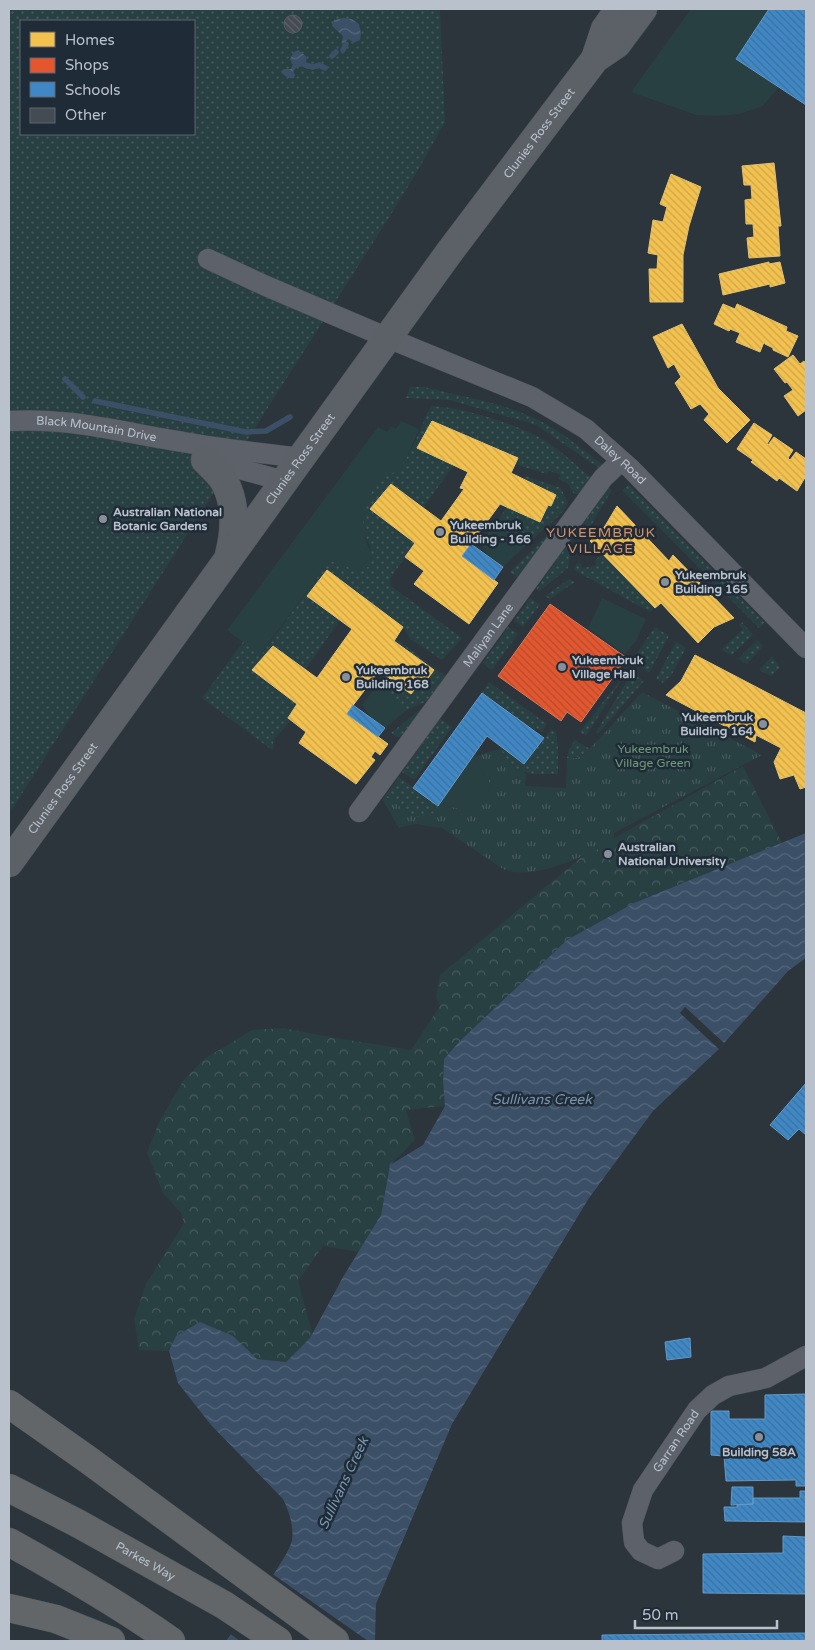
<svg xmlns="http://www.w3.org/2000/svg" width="815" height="1650" viewBox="0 0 815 1650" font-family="'Varela Round',sans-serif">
	<defs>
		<pattern id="forest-crowns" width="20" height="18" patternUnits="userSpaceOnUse" patternTransform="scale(1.25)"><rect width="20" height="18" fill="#294042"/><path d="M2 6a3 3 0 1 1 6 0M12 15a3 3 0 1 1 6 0" fill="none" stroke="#465a5c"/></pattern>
		<pattern id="park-tufts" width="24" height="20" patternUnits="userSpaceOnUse" patternTransform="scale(1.25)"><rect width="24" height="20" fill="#294042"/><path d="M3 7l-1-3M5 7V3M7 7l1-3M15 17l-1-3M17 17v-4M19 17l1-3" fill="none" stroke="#465a5c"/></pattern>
		<pattern id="garden-dots" width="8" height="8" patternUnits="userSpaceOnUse" patternTransform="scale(1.25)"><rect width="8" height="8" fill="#294042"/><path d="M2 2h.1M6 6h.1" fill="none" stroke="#465a5c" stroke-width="1.8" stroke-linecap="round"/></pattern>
		<pattern id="water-waves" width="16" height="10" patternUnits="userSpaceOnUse" patternTransform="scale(1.25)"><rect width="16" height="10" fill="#3b5067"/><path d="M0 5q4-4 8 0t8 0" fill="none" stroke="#55677c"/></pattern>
		<pattern id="homes-back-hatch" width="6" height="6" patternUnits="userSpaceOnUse" patternTransform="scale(1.25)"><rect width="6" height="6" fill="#f2c14e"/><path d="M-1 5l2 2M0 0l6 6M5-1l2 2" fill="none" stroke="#cda64b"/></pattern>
		<pattern id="shops-back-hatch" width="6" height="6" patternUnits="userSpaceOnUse" patternTransform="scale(1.25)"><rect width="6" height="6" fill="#e4572e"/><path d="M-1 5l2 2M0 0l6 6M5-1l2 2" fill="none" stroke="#b04e32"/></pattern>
		<pattern id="schools-back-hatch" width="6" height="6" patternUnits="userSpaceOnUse" patternTransform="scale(1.25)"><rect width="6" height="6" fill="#3f88c5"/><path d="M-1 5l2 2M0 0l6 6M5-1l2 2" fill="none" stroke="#3d719c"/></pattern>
		<pattern id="building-back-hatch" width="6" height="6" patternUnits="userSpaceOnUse" patternTransform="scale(1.25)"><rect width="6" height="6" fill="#454b52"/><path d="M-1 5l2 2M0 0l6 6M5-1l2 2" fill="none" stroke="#5e636a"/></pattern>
	</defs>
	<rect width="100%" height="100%" fill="#2c343c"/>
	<path fill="#294042" d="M691,9H769L736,59L779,87L763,106L739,114L718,116L696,115L631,92Z
		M401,421L419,429L408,455L400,468L372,492C370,504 364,522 365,535C365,549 381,555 365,570C362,570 359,571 356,570C345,568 339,558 327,564L260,655L227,630L378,427L387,432L391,426L396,429Z
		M502,514L531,541L503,567L489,557L480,543Z
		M602,598L646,619L636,641L625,654L588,628Z
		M377,685L406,711L385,728L372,719L362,705Z
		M472,757L492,786L473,812L439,804Z"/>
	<path fill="url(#forest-crowns)" d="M743,766L782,843L634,903L567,940L444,1059L443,1082L445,1106L406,1110L415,1140L390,1165L381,1215L359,1252L323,1246L298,1281L314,1339L286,1362L257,1359L177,1336L169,1351L139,1350L134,1319L146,1284L184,1223L181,1213L163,1193L147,1153L159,1122L183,1081L204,1059L252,1030L283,1028L330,1037L411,1050L440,1006L436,997L440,975L584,855Z"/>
	<path fill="url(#park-tufts)" d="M642,692L762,755L614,833V842C584,855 535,882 503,869L442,828L415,824L399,828L382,799L385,796L412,815L439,804L473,812L492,786L472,757L500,749L514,766L526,774L525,786L566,788L567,758H577L584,755Z"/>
	<path fill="url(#garden-dots)" fill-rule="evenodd" d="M9,9H440L445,122L417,172L385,224L9,814ZM21,21H194V134H21Z
		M410,387H424C463,397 506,403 542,422C564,433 583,450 602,464L599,468L536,425L450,400L406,398Z
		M431,406C460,407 513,423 539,437C558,448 574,463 591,478L580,494H574L567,483L558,479L560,475L550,471L546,474L515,464L518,458L432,421L417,448L454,465L423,508L391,484L370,509L415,543L390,579L391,586L462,638L442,660L410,639L403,627L327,570L340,620L305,670L273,646L252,670L297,704L288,718L291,721L273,740L274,748L272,750L202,698L243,642L261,655L327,564C339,558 345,568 356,570C359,571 362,570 365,570C383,553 357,536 364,512C367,501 373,486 382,479C389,474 396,472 401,466C414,449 421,425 431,406Z
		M525,476L561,488L568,503L561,514L531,541L502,514L507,507L550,506L556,495L524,479Z
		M629,485L765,623L759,628L622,490Z
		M608,487L612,490L590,527L583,523L601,499L599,497Z
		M549,533L551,534L517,577L510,572Z
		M567,545L570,553L568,568L540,591L536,589Z
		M602,554L655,608L650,612L574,570L576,564L581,563L582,568L596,566L595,560Z
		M569,579L575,582L550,599L545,596Z
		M530,598L540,605L523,627L514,621Z
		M742,622L753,635L732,655L721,650L743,629L739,625Z
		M508,627L518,634L492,670L483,663Z
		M655,627L669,636L649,673L632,660Z
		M395,638L447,677L429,700L406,711L377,685L385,675L423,678L426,680L434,670L394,641Z
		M757,640L763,646L747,664L738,659Z
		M676,641L686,648L672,674L663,683L656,679Z
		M772,656L780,668L771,676L759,670Z
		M627,671L586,736L580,732Z
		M632,673L644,681L598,734L596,732Z
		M489,682L547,724L542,732L536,728L534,731L482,693Z
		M422,708L402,738L396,736L391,733Z
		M440,718L452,727L414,780L402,772Z
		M551,729L556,732L558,748V774C526,774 520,777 500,749L501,747L525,764Z
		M575,740L590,749L581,757L567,758L569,749Z
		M399,777L438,806L433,813L423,818L412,815L385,796Z"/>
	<path fill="url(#water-waves)" d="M344,18L352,19L359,24L361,34L360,40L353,43L349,39L346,41V44L342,42L343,36L332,26L334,20Z
		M298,50L307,57L305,66L297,67L293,71L295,75L294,78C288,79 284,76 281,71L284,69H291L293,64L290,59L294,52Z
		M806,833V958L788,971L719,1049L653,1111L589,1198L452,1424L376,1604L375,1641H226C238,1624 290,1556 292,1540C294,1526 289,1511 283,1499L211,1425L178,1383L169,1351L176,1336L200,1322L233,1336L257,1359L286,1362L310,1338L343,1277L381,1215L390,1165L423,1145L445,1106L443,1082L444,1059L460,1041L567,940L634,903Z"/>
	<path fill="#2c343c" d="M685,1007L724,1043L719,1049L680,1013Z
		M271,1573L368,1641H240L229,1633Z"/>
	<path fill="url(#homes-back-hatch)" stroke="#e1c174" d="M774,163L781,226H778L780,256L749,258L747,238L754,237L753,224H746L745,200L752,199L751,185H744L742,166Z
		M671,174L701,187L689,226L683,255V302H650L649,269H657L658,255L648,253L653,220L663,222L667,207L660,204Z
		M769,262V264L780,262L785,283L770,287V284L723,295L719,274Z
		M723,304L735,309L737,304L787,327L786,331L798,336L788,357L773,350V348L765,344L764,342L760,352L736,342L740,333L730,329L729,331L714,324Z
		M682,324L718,388L750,420L727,443L704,420L709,414L700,404L691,409L675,383L681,377L674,364L668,368L653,337Z
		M793,355L800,364L804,361L806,364V410L798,416L784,396L793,390L787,382L785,383L774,369Z
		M432,421L518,458L511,473L556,495L551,506L548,505L540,522L500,504L462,556L498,583L469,624L414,584L424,571L405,557L415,543L370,509L391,484L441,521L464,489L460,488L468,472L417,448Z
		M754,423L772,435L767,444L768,445L774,437L793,450L788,458L790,460L796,452L806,459V476L797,491L779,478L777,481L751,462L753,460L737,449Z
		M617,506L669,561L673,555L734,618L714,627L698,643L661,603L655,608L590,541L605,526Z
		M327,570L403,627L394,641L434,670L426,681L423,678L411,694L379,671L348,712L347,714L388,744L380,755L375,751L371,757L375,760L356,784L299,743L306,732L288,718L297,704L252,670L273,646L317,678L352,629L307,596Z
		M695,655L806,713V787L800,789L794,775L780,779L774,762L781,748L756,735L755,742L666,695L681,681Z"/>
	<path fill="url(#shops-back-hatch)" stroke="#d7775d" d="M550,604L627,658L581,722L567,712L561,721L498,676Z"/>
	<path fill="url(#schools-back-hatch)" stroke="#6399c7" d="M769,9H806V105L736,59Z
		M471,544L503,567L494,580L462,556Z
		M482,693L544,738L524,764L487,736L438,806L413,788Z
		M353,705L385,728L378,737L347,714Z
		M806,1083V1135L799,1129L788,1140L770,1125Z
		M690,1338L691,1357L667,1360L665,1342Z
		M806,1394V1486H796V1480L726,1481L724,1456L711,1455V1411H729V1419H765V1395Z
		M732,1487H753V1504L731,1505Z
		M800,1491H806V1522L725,1521L724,1507H737V1505L753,1504V1498H800Z
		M783,1536L806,1537V1594L703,1593V1554L783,1553Z
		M806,1633V1641H602V1635Z"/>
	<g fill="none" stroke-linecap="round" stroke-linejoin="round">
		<path stroke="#3b5067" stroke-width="5.5" d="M343,50L346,44
			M332,56L336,52
			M305,65L313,67L319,65L325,68
			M65,379L83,397
			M95,401L246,432L266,431L290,417"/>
	</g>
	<path fill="url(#building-back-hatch)" stroke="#555c63" d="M284 24a9 9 0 1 1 18 0a9 9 0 1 1-18 0Z"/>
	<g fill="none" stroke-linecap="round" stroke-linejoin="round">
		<defs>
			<g id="street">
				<path id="s1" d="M208,259L266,286L388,338L532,397L586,429L631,469L806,648"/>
				<path id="s2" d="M9,421C70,417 124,433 183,442C222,449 262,453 301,458"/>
				<path d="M206,460L284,481"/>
				<path id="s3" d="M359,812L603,478L621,461"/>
				<path id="s4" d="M674,1551L658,1559L641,1551L634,1542L632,1523L643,1490L697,1410L713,1395L729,1386L766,1378L806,1356"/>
			</g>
			<g id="secondary">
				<path d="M595,59L605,29L619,9"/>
				<path d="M205,460C211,466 219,473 224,481C237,504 235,531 229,555"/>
				<path id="s5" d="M9,863L448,254L595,59L617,44L643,9"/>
			</g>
			<g id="highway">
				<path d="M9,1404L87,1459L335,1641"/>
				<path id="s6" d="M9,1488L79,1524L224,1605L278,1641"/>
				<path d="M9,1542C65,1573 119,1604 171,1641"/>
				<path d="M9,1608L56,1619L111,1641"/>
			</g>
		</defs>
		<use href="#street" stroke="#4b5056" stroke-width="21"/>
		<use href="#secondary" stroke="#4b5056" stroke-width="29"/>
		<use href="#highway" stroke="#495057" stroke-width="29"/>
		<use href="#street" stroke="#5d626a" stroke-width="20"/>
		<use href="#secondary" stroke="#5c6168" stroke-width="28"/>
		<use href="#highway" stroke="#626669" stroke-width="28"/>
	</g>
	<g fill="#87909a" stroke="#1f2b37" stroke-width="2">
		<circle cx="103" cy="519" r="5"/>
		<circle cx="440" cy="532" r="5"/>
		<circle cx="665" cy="582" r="5"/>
		<circle cx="562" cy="667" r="5"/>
		<circle cx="346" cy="677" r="5"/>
		<circle cx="763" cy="724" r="5"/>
		<circle cx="608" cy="854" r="5"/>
		<circle cx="759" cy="1437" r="5"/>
	</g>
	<g text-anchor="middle" stroke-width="5" stroke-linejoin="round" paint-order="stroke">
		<g font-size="12" fill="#b8c1cc" stroke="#1f2b37">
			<text dy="4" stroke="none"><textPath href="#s5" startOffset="902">Clunies Ross Street</textPath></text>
			<text dy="4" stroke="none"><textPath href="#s2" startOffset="88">Black Mountain Drive</textPath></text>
			<text dy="4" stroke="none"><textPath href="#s5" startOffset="498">Clunies Ross Street</textPath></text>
			<text dy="4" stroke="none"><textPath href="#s1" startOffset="461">Daley Road</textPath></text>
			<text dy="4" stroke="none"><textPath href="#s3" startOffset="219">Maliyan Lane</textPath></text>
			<text dy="4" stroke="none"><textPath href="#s5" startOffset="92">Clunies Ross Street</textPath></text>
			<text dy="4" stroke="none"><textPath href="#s4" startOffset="161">Garran Road</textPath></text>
			<text dy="4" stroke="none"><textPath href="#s6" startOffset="155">Parkes Way</textPath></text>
		</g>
		<g font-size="12" font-weight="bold" fill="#b8c1cc" stroke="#1f2b37" text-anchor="start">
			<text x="113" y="516">Australian National<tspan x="113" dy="14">Botanic Gardens</tspan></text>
			<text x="450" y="529">Yukeembruk<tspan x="450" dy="14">Building - 166</tspan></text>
			<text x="675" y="579">Yukeembruk<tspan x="675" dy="14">Building 165</tspan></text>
			<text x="572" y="664">Yukeembruk<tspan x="572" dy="14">Village Hall</tspan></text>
			<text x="356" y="674">Yukeembruk<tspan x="356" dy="14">Building 168</tspan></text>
			<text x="753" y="721" text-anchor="end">Yukeembruk<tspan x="753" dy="14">Building 164</tspan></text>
			<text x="618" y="851">Australian<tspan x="618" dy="14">National University</tspan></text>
			<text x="759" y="1456" text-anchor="middle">Building 58A</text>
		</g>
		<g font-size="12" fill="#6f9d77" stroke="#1f2b37">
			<text x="653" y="753">Yukeembruk<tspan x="653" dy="14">Village Green</tspan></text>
		</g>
		<g font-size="14" letter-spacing="1" fill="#d69168" stroke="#1f2b37">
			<text x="601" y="537">YUKEEMBRUK<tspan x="601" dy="16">VILLAGE</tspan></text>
		</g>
		<g font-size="14" font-style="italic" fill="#7893ae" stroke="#1f2b37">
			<text x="542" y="1104">Sullivans Creek</text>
			<text transform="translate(343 1483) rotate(-65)" y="5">Sullivans Creek</text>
		</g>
	</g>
	<rect width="815" height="1650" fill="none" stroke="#b8c1cc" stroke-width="20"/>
	<rect x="20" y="20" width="175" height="115" fill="#1f2b37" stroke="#5c6773"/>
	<rect x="30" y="32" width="25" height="15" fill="#f2c14e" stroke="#5c6773"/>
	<text x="65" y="45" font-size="15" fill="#b8c1cc">Homes</text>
	<rect x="30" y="58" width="25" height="15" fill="#e4572e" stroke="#5c6773"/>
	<text x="65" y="70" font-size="15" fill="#b8c1cc">Shops</text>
	<rect x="30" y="82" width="25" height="15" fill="#3f88c5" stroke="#5c6773"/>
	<text x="65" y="95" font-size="15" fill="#b8c1cc">Schools</text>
	<rect x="30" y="108" width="25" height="15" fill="#454b52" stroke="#5c6773"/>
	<text x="65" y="120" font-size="15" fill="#b8c1cc">Other</text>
	<path d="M635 1620v8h142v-8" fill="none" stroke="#b8c1cc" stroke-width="2.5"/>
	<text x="642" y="1620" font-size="15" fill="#b8c1cc" stroke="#1f2b37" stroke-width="4" paint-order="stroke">50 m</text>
</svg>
